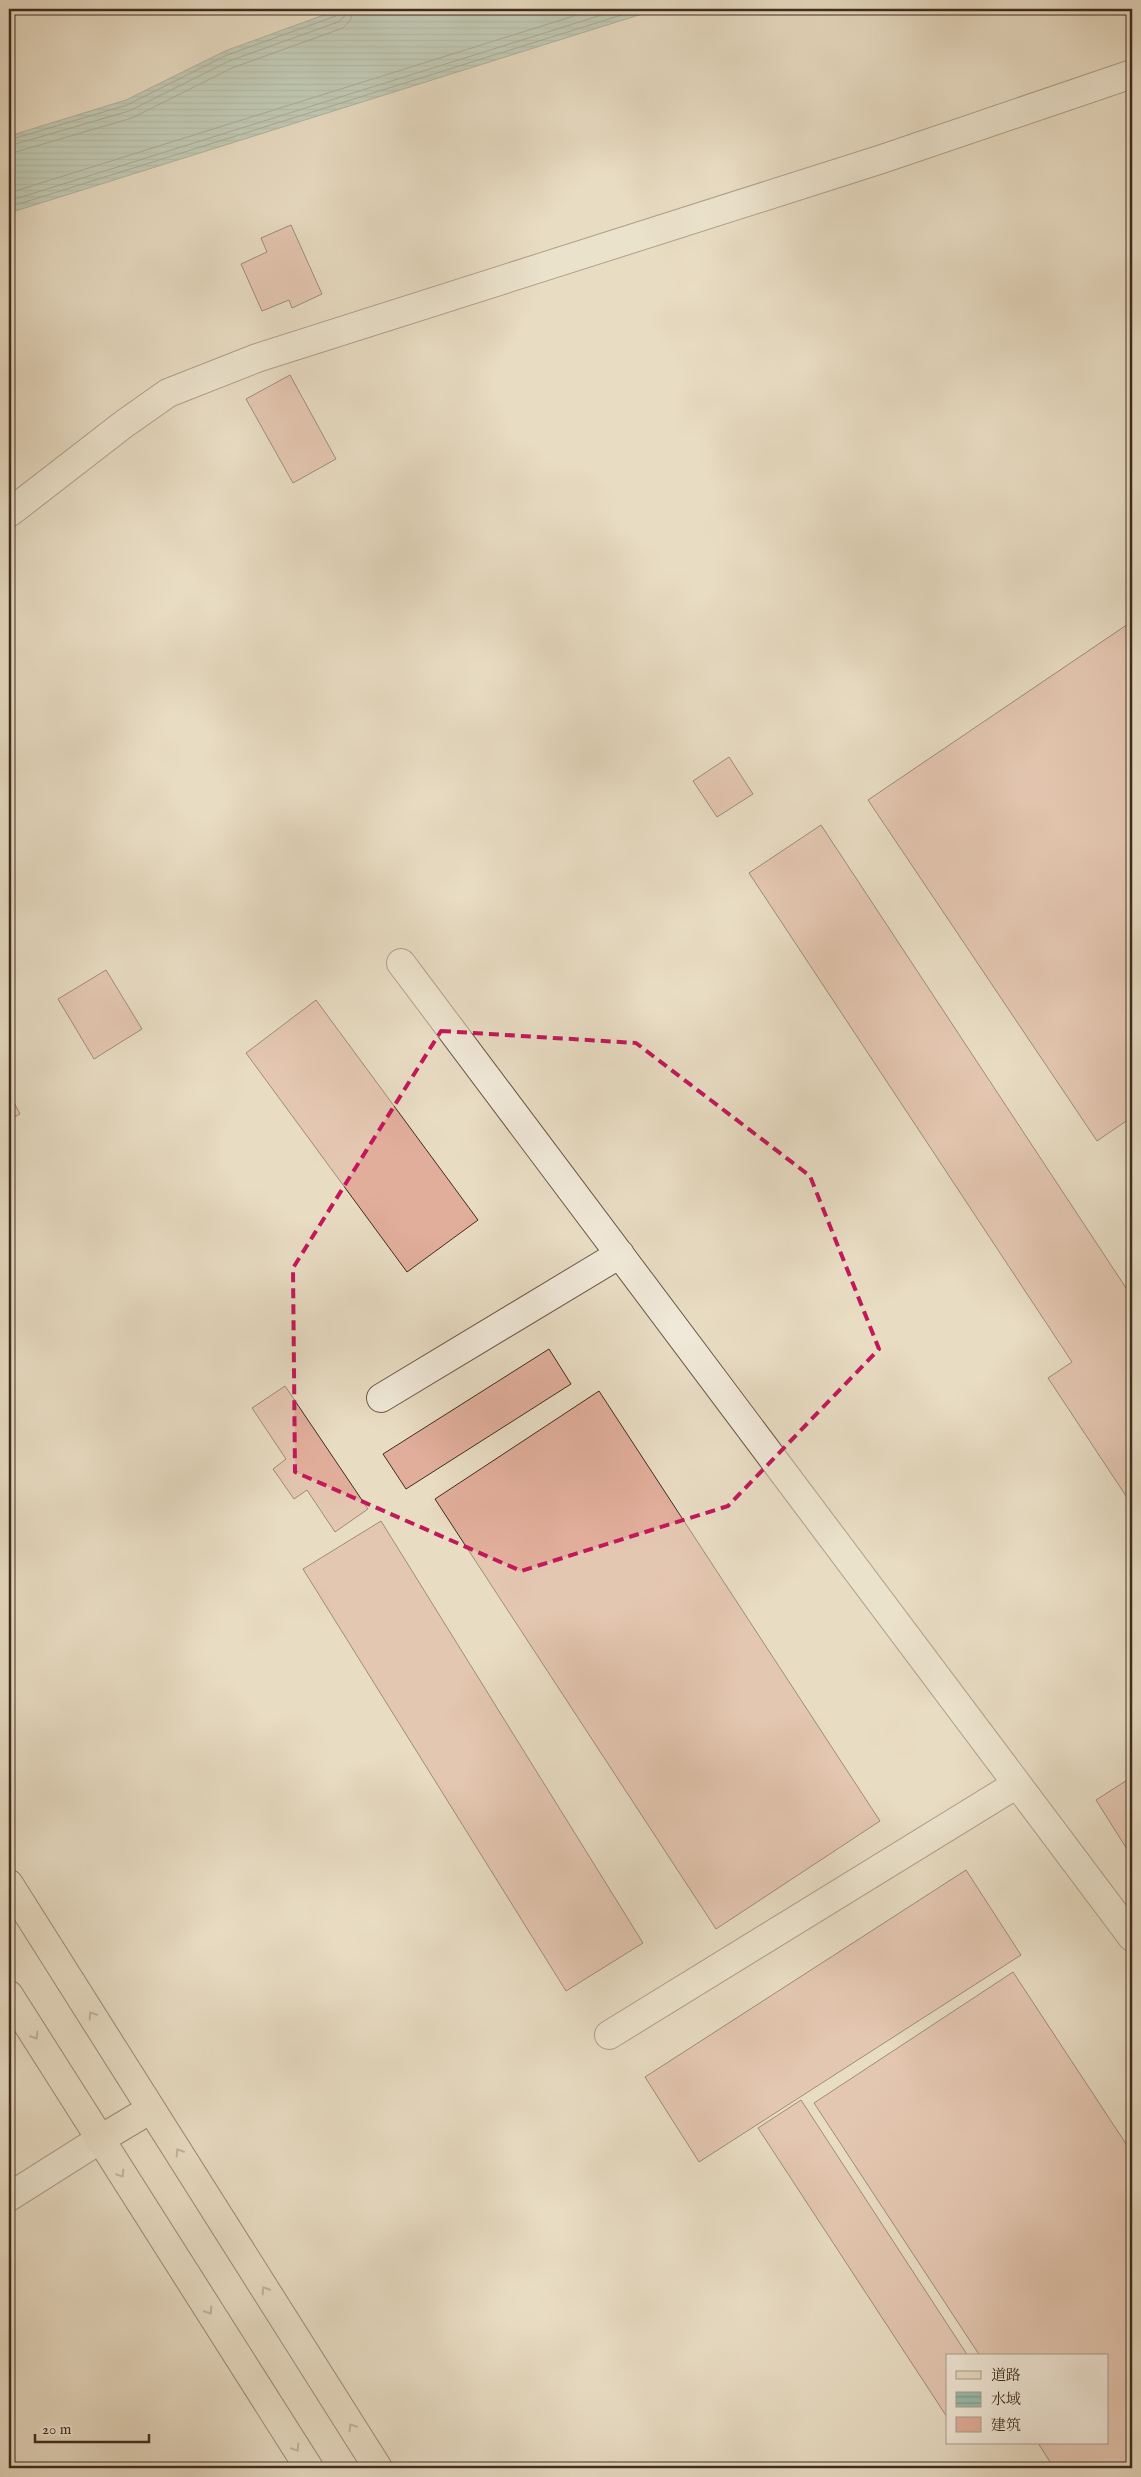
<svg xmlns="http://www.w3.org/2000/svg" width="1141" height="2477" viewBox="0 0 1141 2477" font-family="'IM FELL English','Noto Serif SC',serif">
	<defs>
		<pattern id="water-rules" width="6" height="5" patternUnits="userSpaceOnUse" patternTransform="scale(1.25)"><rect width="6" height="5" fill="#98bcad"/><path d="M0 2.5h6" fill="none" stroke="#7e998c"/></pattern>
	</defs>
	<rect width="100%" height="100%" fill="#e8dcc3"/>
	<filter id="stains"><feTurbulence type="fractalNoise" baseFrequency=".004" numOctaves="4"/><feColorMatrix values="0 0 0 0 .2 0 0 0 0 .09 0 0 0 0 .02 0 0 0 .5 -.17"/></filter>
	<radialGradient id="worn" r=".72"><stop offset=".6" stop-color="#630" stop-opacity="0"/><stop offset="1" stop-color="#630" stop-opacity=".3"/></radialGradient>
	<path fill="url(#water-rules)" stroke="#758274" d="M340,9H658L9,213V136L126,100L225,51Z"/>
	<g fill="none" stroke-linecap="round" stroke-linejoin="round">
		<path stroke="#6c7466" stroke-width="1" d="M9,140L127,105L227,55L336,16L339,9
			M9,146L129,111L229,61L338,22L344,17L346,9
			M9,154L132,118L232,68L343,28L351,19L353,9
			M9,193L596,9
			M9,201L621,9
			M9,207L641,9"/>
	</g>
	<path fill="#e1ae9b" stroke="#412c1e" d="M291,225L322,294L292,308L289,300L262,311L241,264L267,252L261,238Z
		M290,375L336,459L293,483L246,399Z
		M1131,622L1132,1117L1097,1141L868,800Z
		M729,757L753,794L717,817L693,781Z
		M821,825L1132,1297V1505L1048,1378L1072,1362L749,873Z
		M106,970L142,1029L94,1059L58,999Z
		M316,1000L478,1220L407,1272L246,1053Z
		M9,1093L20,1114L9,1120Z
		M549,1349L571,1384L406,1489L383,1454Z
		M285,1386L368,1509L335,1532L307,1490L294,1499L273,1469L286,1459L252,1408Z
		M599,1391L880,1821L716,1929L435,1499Z
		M381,1521L643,1943L566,1991L303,1569Z
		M1132,1777V1857L1096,1800Z
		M966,1870L1021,1955L699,2162L645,2077Z
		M1013,1972L1132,2153V2468H1054L1038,2443H1107V2356H980L814,2103Z
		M801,2100L968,2356H947V2417L758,2128Z"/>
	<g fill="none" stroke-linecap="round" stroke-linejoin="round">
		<defs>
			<path id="minor" d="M9,513L124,424L168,393L257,358L882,159L1132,74
				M401,963L1132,1937
				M381,1398L620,1254
				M609,2035L1017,1784
				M9,2197L99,2140"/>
			<path id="major" d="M9,1884L378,2468
				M9,1995L309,2468
				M99,2140L151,2109"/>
		</defs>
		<use href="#minor" stroke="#6b5847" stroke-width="30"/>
		<use href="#major" stroke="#412c1e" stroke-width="30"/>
		<use href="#minor" stroke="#f0e8d8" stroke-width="28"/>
		<use href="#major" stroke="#e8dcc3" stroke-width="28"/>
	</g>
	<defs><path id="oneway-chevron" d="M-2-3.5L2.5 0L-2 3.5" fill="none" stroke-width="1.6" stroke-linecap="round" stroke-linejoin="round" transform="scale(1.25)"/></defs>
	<g stroke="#948470">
		<use href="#oneway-chevron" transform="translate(92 2015) rotate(-122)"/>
		<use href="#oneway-chevron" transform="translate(35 2036) rotate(58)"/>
		<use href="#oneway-chevron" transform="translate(179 2152) rotate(-122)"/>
		<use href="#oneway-chevron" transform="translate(121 2174) rotate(57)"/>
		<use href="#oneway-chevron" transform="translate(265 2290) rotate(-122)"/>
		<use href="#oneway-chevron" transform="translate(209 2311) rotate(57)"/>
		<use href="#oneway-chevron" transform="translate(352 2427) rotate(-122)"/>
		<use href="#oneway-chevron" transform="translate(296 2448) rotate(57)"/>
	</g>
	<path d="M0 0H1141V2477H0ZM441,1031L636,1043L810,1176L879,1349L728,1506L521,1571L295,1472L293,1268Z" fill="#e8dcc3" fill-opacity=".55" fill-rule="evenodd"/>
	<path fill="none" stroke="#c2185b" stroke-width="4" stroke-dasharray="10 6" stroke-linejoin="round" d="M441,1031L636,1043L810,1176L879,1349L728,1506L521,1571L295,1472L293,1268Z"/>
	<rect width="1141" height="2477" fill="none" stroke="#e8dcc3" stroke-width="30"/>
	<rect x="10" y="10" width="1121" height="2457" fill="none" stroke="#412c1e" stroke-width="2.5"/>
	<rect x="15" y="15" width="1111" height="2447" fill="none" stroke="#412c1e"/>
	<rect x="946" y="2354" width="162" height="90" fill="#f0e8d8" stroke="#aa9d8e"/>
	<rect x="956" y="2371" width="25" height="8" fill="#e8dcc3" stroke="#aa9d8e"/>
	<text x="991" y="2380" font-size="15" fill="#412c1e">道路</text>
	<rect x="956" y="2392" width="25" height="15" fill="url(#water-rules)" stroke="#aa9d8e"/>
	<text x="991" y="2404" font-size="15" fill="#412c1e">水域</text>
	<rect x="956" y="2417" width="25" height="15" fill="#e1ae9b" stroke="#aa9d8e"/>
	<text x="991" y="2430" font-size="15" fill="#412c1e">建筑</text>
	<path d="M35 2434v8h114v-8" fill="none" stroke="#412c1e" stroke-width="2.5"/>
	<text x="42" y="2434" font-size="15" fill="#412c1e" stroke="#f0e8d8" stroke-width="4" paint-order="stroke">20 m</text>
	<rect width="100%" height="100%" filter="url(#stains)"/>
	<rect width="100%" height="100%" fill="url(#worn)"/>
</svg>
